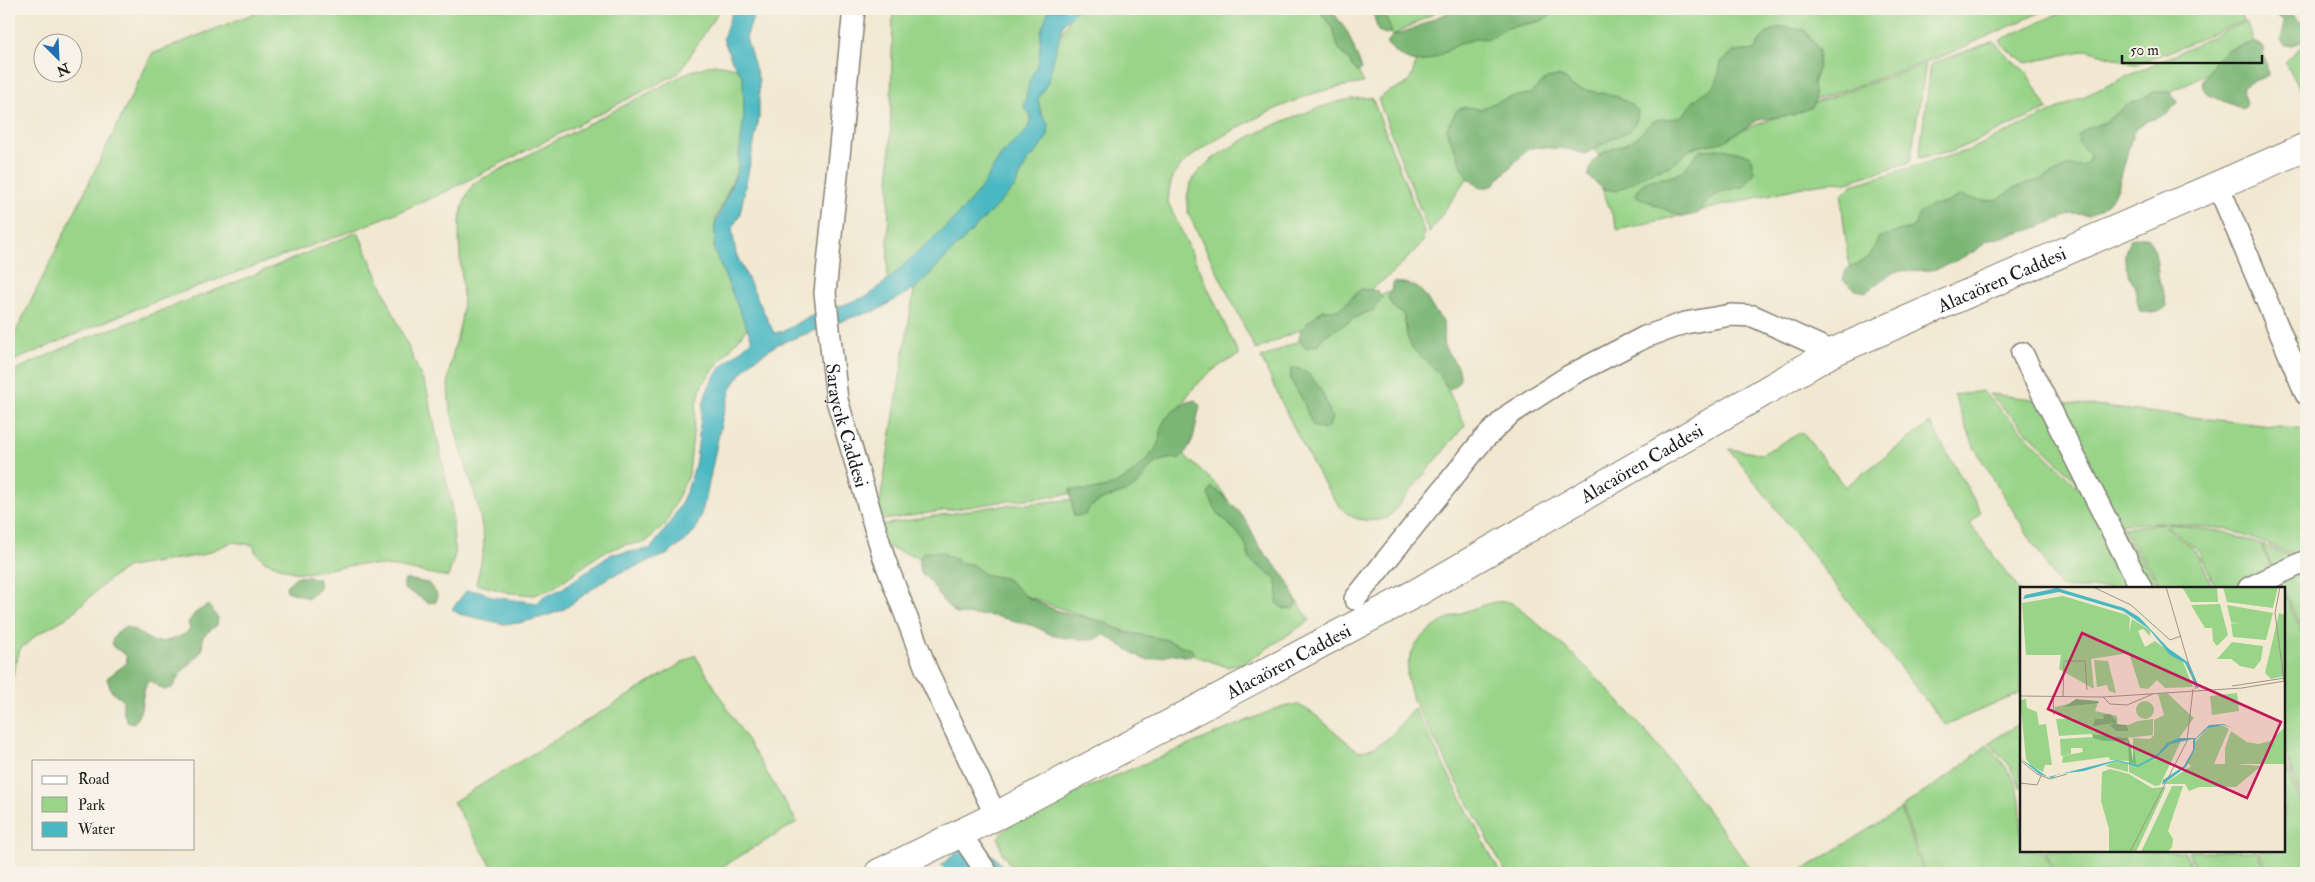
<svg xmlns="http://www.w3.org/2000/svg" width="2315" height="882" viewBox="0 0 2315 882" font-family="'IM FELL Double Pica',serif">
	<rect width="100%" height="100%" fill="#f7f3e8"/>
	<filter id="ink" filterUnits="userSpaceOnUse"><feTurbulence type="fractalNoise" baseFrequency=".02" numOctaves="2"/><feDisplacementMap in="SourceGraphic" scale="10" xChannelSelector="R" yChannelSelector="G"/><feConvolveMatrix kernelMatrix="1 2 1 2 8 2 1 2 1" color-interpolation-filters="sRGB"/></filter>
	<filter id="wash" filterUnits="userSpaceOnUse"><feTurbulence type="fractalNoise" baseFrequency=".0096" numOctaves="4" result="noise"/><feDisplacementMap in="SourceGraphic" scale="20" xChannelSelector="R" yChannelSelector="G"/><feGaussianBlur stdDeviation="1.12" result="paint"/><feColorMatrix in="noise" values="0 0 0 0 0 0 0 0 0 0 0 0 0 0 0 0 0 1.4 0 .05"/><feComposite in="paint" operator="in"/></filter>
	<g filter="url(#wash)">
		<rect width="100%" height="100%" fill="#f2e8d1"/>
		<path fill="#99d489" stroke="#5a7852" d="M265,9H720L679,73L439,195L357,229L130,311L9,363V346L152,54Z
			M893,9H1064L1034,94L1035,100L1050,54L1075,9H1326L1364,83C1351,85 1338,87 1326,90C1292,98 1199,143 1178,169C1170,179 1169,191 1168,202L1239,355C1189,379 1179,407 1156,455L1169,441L1218,486L1310,620L1245,663L1227,667L862,538L874,526L991,507L1089,498L1114,489L1000,502L877,521L915,284L1042,130L1036,106L1037,121L985,198L887,287Z
			M1378,9H1442L1392,36Z
			M1557,9H2048L1946,55L1804,104L1605,164L1584,137L1548,106L1473,170L1429,233L1378,99C1404,79 1409,96 1417,57Z
			M2068,9H2239L2243,21L2137,65L2087,50L2026,63L2005,48L2000,40Z
			M2246,21L2254,42L2253,50L2162,96L2098,168L1850,274L1842,208V195L1852,185L1969,150Z
			M1994,41L2002,51L2026,72L2048,109L1951,152L1919,158L1931,64Z
			M2306,42V99L2285,62Z
			M715,64L737,68L743,77L745,103L740,164L716,218L715,234L720,253L748,327L703,383L696,404L689,474L665,525L646,542L624,545L602,553L552,589L534,595L510,593L476,584C479,570 483,557 484,543C484,534 481,525 480,516C473,479 456,443 450,406C444,372 455,352 461,320C469,275 445,224 474,183L691,71Z
			M1926,64L1910,162L1844,183L1832,182L1811,185L1618,230L1600,183L1847,91Z
			M1372,98L1424,231L1423,242C1412,253 1402,265 1390,275C1352,306 1300,330 1256,350L1188,213C1185,197 1189,180 1202,168C1228,142 1309,108 1346,100C1354,98 1364,98 1372,98Z
			M358,232L427,390L451,502L455,555L448,577L396,567L361,564L305,573L293,572L264,561L256,553L253,545L232,542L202,555L129,567L112,577L68,617L38,634L20,649L9,688V373L79,341L229,285Z
			M1399,289L1465,425L1388,518C1376,521 1362,522 1351,516C1325,502 1276,389 1261,358L1309,336L1374,297Z
			M1982,391L2119,528L2162,588H2061L1975,449L1954,395Z
			M1989,394L2306,430V560L2228,529L2170,523L2120,524Z
			M1930,423L1981,512L1970,524L2021,592V693L1945,725L1729,449L1762,454L1802,432L1845,487Z
			M2163,524L2198,554L2213,588H2164L2122,528Z
			M2171,524L2224,532L2261,545L2281,588H2216L2200,552L2166,525Z
			M2262,545L2306,562V636Z
			M2284,594L2306,641V812L2284,749Z
			M1494,602C1498,602 1505,601 1509,602C1519,605 1536,623 1545,630C1628,699 1690,786 1753,873H1506L1413,700C1411,692 1407,682 1407,673C1409,628 1458,613 1494,602Z
			M695,655L797,822L712,873H496L453,802Z
			M1297,704L1314,714L1359,752C1387,746 1396,730 1414,708L1500,873H1016L1002,853L998,837L1019,816L1275,709Z
			M2021,722V789L2010,766L1989,743Z
			M1987,745C2026,787 2021,796 2021,851H2044L2053,873H1925L1902,807L1950,775Z
			M2284,757L2306,818V873H2268L2259,851H2284Z
			M1901,809L1923,873H1798Z
			M2046,851H2185L2192,873H2055Z
			M2188,851H2257L2266,873H2195Z"/>
		<path fill="#7ab675" stroke="#4b6948" d="M1318,9H1331L1348,33L1362,69L1358,73L1338,47L1333,29Z
			M1372,9H1383L1392,32L1386,34L1378,31Z
			M1463,9H1567L1557,11L1541,21L1507,28L1489,39C1447,33 1428,89 1387,44L1392,36C1417,30 1437,13 1463,9Z
			M2273,9H2289L2299,22L2306,21V38C2300,44 2293,46 2284,45L2281,39L2284,27L2283,20L2276,15Z
			M1783,27L1804,30L1819,50L1818,69L1813,83L1815,101L1812,107L1793,115L1758,120L1723,142L1691,148L1673,165L1651,172L1617,191L1603,189L1588,176C1594,146 1616,152 1636,138C1644,132 1647,124 1656,120C1664,118 1672,120 1679,117C1687,114 1688,105 1695,100C1716,83 1716,92 1721,62L1733,52L1755,50C1761,37 1768,28 1783,27Z
			M2254,42L2263,47C2263,58 2268,64 2268,75C2259,80 2250,81 2242,88L2247,103L2243,109L2208,95L2203,88V80L2216,60L2227,50Z
			M1558,76L1566,79L1569,85C1592,96 1617,88 1638,111C1637,134 1622,132 1606,142C1599,146 1593,150 1585,154L1567,149L1537,147L1528,149L1492,186L1481,188L1467,178L1446,129L1457,110L1465,107L1480,109L1509,97L1530,94L1547,78Z
			M2154,92H2170L2177,102L2168,114L2147,121L2133,132L2118,188L2107,204L2100,209L2089,215L2072,214L2030,230L1986,241L1977,250L1943,267L1931,270L1898,271L1889,275L1866,292L1856,290L1843,280L1846,270L1869,257L1879,237L1909,229L1916,225L1919,213L1931,205L1944,204L1959,196L1982,201L1999,199L2012,189L2027,183L2041,180L2068,166L2081,167L2088,162L2090,156L2078,142L2079,135L2086,129L2105,122L2126,106Z
			M1722,149L1750,155L1754,173L1745,186L1725,191L1711,197L1697,214L1682,217L1636,196C1639,175 1662,181 1675,175C1687,171 1692,157 1701,150Z
			M2140,237H2147C2160,254 2155,266 2160,283C2163,291 2165,297 2166,306C2158,314 2151,314 2140,311C2137,303 2137,296 2135,288C2127,267 2119,261 2131,239Z
			M1394,282C1430,284 1422,300 1443,321C1444,329 1442,342 1445,348C1453,362 1473,379 1448,390L1439,373L1412,348L1407,336L1404,315L1394,308L1388,299Z
			M1361,289L1378,291L1382,297L1373,311L1364,313L1324,336L1317,345L1305,348L1299,340L1301,329L1316,315L1323,310H1338Z
			M1291,368C1316,368 1325,399 1332,418L1329,426L1323,430L1313,426C1308,417 1306,405 1301,397C1294,386 1289,382 1291,368Z
			M1195,400L1200,406C1194,428 1197,441 1180,458C1171,458 1163,459 1154,464C1147,469 1144,479 1137,485C1121,498 1095,495 1085,515L1074,516L1070,489C1099,493 1121,486 1142,464C1148,458 1155,451 1158,443C1161,438 1160,433 1161,428C1164,415 1184,402 1195,400Z
			M1212,487C1227,498 1240,510 1249,526C1254,534 1256,543 1262,550C1277,569 1292,579 1296,604L1293,609L1282,608L1277,602L1278,587L1275,578L1250,560L1245,543L1237,532L1219,515L1208,495Z
			M923,552H941L962,563L972,564L984,574L1004,578L1010,581L1025,596L1056,610L1104,622L1125,632L1164,639L1191,649L1194,654L1189,657L1175,654L1149,660L1143,659L1105,635L1091,640L1066,638L1052,635L1034,626L995,616L956,614L942,600L930,581L920,572L919,561Z
			M297,576L318,578C322,587 316,594 308,598L287,591L286,586Z
			M407,579L428,583L437,594L436,602L428,603L415,594L404,589V581Z
			M208,605L218,618L217,625L203,636L202,651L181,673L172,688L164,690L149,680C139,696 146,707 134,723L127,721L123,711V700L111,691L107,678L127,663L126,655L113,647L112,641L117,632L126,627C139,631 140,634 150,640C159,646 183,637 190,630L188,623L195,613Z"/>
		<path fill="#4ab8c2" stroke="#336a6f" d="M733,9H756L746,38L759,80V118L740,214L732,229L736,254L774,333L784,331L806,318L868,296L890,278L956,217L978,192L1001,155L1028,129L1031,115L1024,107L1029,82L1039,61L1041,31L1049,10L1078,9L1063,24L1047,84L1038,99L1041,113L1049,126L1048,135L1041,147L1027,162L1015,187L917,287L876,311L856,316L778,344L752,361L741,374L732,387L722,419L705,502L696,529L689,538L668,554L609,577L563,610L543,617L519,623L504,624L459,614L452,609L466,591H480L492,597L537,603L544,596L560,590L612,554L650,549C670,526 686,499 694,469C702,436 696,404 716,374C725,361 741,351 752,340L714,250L715,225L737,172L744,117L743,77L732,61L723,38Z
			M963,848L993,855L1008,873H949L941,865Z"/>
	</g>
	<g filter="url(#ink)">
		<g fill="none" stroke-linecap="round" stroke-linejoin="round">
			<defs>
				<g id="street">
					<path id="s1" d="M854,9L825,293L837,400L884,558L927,671L996,816"/>
					<path d="M2218,185L2306,394"/>
					<path d="M2022,353L2141,588"/>
					<path d="M2249,588L2306,561"/>
					<path d="M1355,599L1482,441L1510,414L1569,376L1645,337L1685,323L1731,315L1753,316L1833,352"/>
					<path d="M960,833L987,873"/>
				</g>
				<g id="secondary">
					<path id="s2" d="M879,873L996,816L1418,592L1833,352L2306,147"/>
				</g>
			</defs>
			<use href="#street" stroke="#878276" stroke-width="24"/>
			<use href="#secondary" stroke="#878276" stroke-width="30"/>
			<use href="#street" stroke="#fff" stroke-width="21"/>
			<use href="#secondary" stroke="#fff" stroke-width="28"/>
		</g>
	</g>
	<g text-anchor="middle" stroke-width="4" stroke-linejoin="round" paint-order="stroke">
		<g font-size="19" fill="#1c1c1c" stroke="#f7f3e8">
			<text dy="7" stroke="none"><textPath href="#s2" startOffset="1271">Alacaören Caddesi</textPath></text>
			<text dy="7" stroke="none"><textPath href="#s1" startOffset="420">Saraycık Caddesi</textPath></text>
			<text dy="7" stroke="none"><textPath href="#s2" startOffset="866">Alacaören Caddesi</textPath></text>
			<text dy="7" stroke="none"><textPath href="#s2" startOffset="461">Alacaören Caddesi</textPath></text>
		</g>
	</g>
	<g transform="translate(2020 587)">
		<rect width="265" height="265" fill="#f2e8d1"/>
		<path d="M162,0H197L198,15H171ZM203,0H258L253,21L207,15ZM43,9L107,28L110,31L109,46L112,32L130,43V49L123,42L118,44L125,60L135,54L163,75L173,100L145,101L137,93L128,102L120,101L109,66L71,72L74,102L39,82L41,68H6L2,16ZM200,17L208,48L197,59L193,54L192,41H185L171,18ZM207,18L253,26L246,53L213,50L211,36L220,37L211,35ZM259,26L265,28V89L251,92L245,86ZM212,55L243,59L241,73L234,82L220,79L211,72H197ZM74,73L88,74L96,106L89,104L87,98L77,100ZM147,106L174,131L159,151L162,152L140,198L135,199L109,185V175L117,179L114,177L113,151L130,152L134,148V133L144,128L138,107ZM217,106L219,124L192,128L190,109ZM6,112L7,121L17,125L19,138L26,137L32,178H25L23,185L11,179L6,172L0,113ZM116 123a9 9 0 1 1 18 0a9 9 0 1 1-18 0ZM53,116H78L75,124L97,129L98,142L118,134L133,132V148L107,151L70,147L39,149L36,132L57,131L42,130L35,126V120ZM204,139L209,142L194,177H205V161L211,144L227,155L238,157L250,154L265,140V177H216L241,179L216,200H179L169,204L165,197H144L171,179L166,175L175,163V155L186,143L192,139ZM71,150L109,154V174L90,173L89,170L42,176L43,169L63,165L62,161H51V167L41,169L40,152ZM96,174L108,176V185L85,179ZM90,182L109,187L132,201L146,200L116,265H89V242L81,214L82,185ZM152,199H163L148,244L153,252L152,260L148,265H121Z" fill="#99d489"/>
		<path d="M56,112L78,114L79,116L44,120ZM90,127L96,133V137L107,138L108,144H96L90,138L95,136L73,139L75,132H84L83,128ZM72,147L108,151L111,159L113,175V152L116,177L109,176L108,154H84L73,151Z" fill="#7ab675"/>
		<path d="M37,1L104,21L119,30L148,61L169,76L179,100L177,101L165,76L150,68L129,42L103,24L39,5L3,12L5,8ZM204,137L212,141L204,138L188,141L175,153V162L166,180L142,198L143,193L164,179L173,163V152L150,157L137,170L118,180L97,174L64,184L38,187L32,191L19,187L0,171L28,190L97,173L118,178L137,168L147,156L159,151H176L189,138Z" fill="#4ab8c2"/>
		<path fill="none" stroke="#9c9689" stroke-width="1" d="M73,0L111,18L150,53L161,49M146,0L176,102M260,0L255,26L264,94M212,99L265,91M0,109L83,110L222,101L265,94M33,110L34,128M43,110L44,74H65L67,103M83,110L90,117L107,118L133,107M0,173L17,187L30,192L47,187M0,196L17,198L21,189M110,265L167,154L173,102"/>
		<path fill="#c2185b" fill-opacity="0.15" stroke="#c2185b" stroke-width="2.5" d="M62,46L261,135L227,211L28,122Z"/>
		<rect width="265" height="265" fill="none" stroke="#1c1c1c" stroke-width="2.5"/>
	</g>
	<rect width="2315" height="882" fill="none" stroke="#f7f3e8" stroke-width="30"/>
	<rect x="32" y="760" width="162" height="90" fill="#f7f3e8" stroke="#9f9d96"/>
	<rect x="42" y="776" width="25" height="8" fill="#ffffff" stroke="#9f9d96"/>
	<text x="78" y="784" font-size="15" fill="#1c1c1c">Road</text>
	<rect x="42" y="797" width="25" height="15" fill="#99d489" stroke="#9f9d96"/>
	<text x="78" y="810" font-size="15" fill="#1c1c1c">Park</text>
	<rect x="42" y="822" width="25" height="15" fill="#4ab8c2" stroke="#9f9d96"/>
	<text x="78" y="834" font-size="15" fill="#1c1c1c">Water</text>
	<g transform="translate(58 58) rotate(156)"><circle r="24" fill="#f7f3e8" stroke="#9f9d96"/>
	<path d="M0-4L9 19L0 12L-9 19Z" fill="#1f6fb2"/>
	<text y="-8" font-size="14" font-weight="bold" text-anchor="middle" fill="#1c1c1c">N</text>
	</g>
	<path d="M2122 55v8h140v-8" fill="none" stroke="#1c1c1c" stroke-width="2.5"/>
	<text x="2130" y="55" font-size="15" fill="#1c1c1c" stroke="#f7f3e8" stroke-width="4" paint-order="stroke">50 m</text>
</svg>
